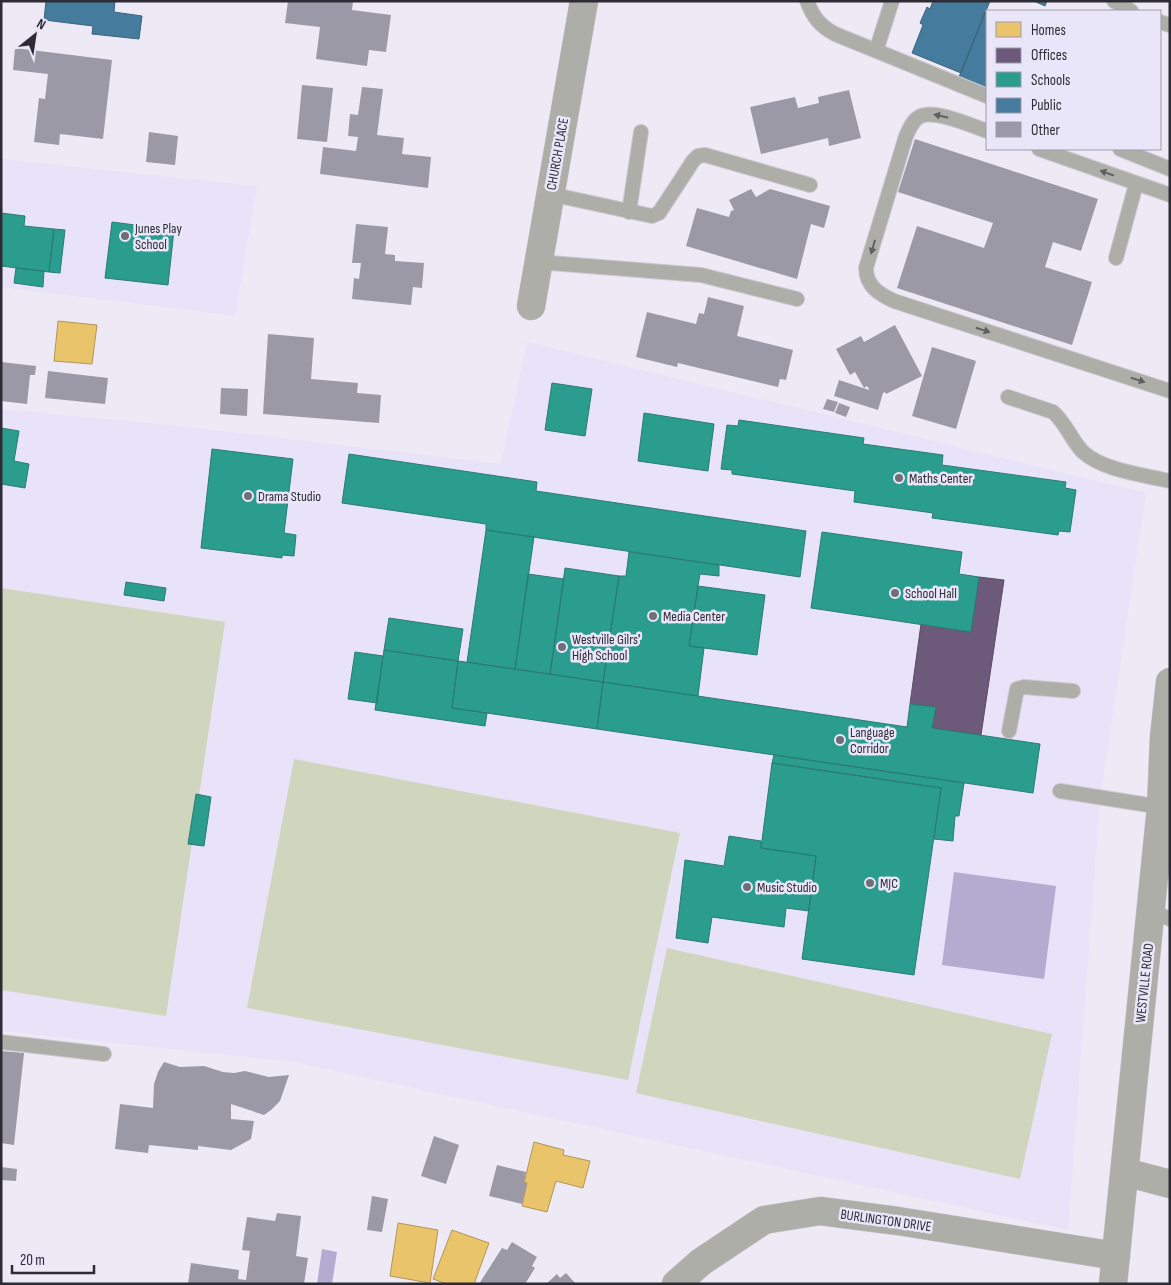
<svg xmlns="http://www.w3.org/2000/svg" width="1171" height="1285" viewBox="0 0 1171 1285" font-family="'Sofia Sans Condensed',sans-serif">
	<rect width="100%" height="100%" fill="#edeaf6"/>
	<path fill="#e8e3f8" d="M1,159L257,186L235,316L1,287Z
		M527,342L1146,493L1100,800L1068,1230L294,1062L1,1031V409L180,426L501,464Z"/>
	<path fill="#d0d5bd" d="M1,588L225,622L166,1016L1,990Z
		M294,759L680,833L628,1080L247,1008Z
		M667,948L1052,1034L1020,1179L636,1093Z"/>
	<path fill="#b4abd1" d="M954,872L1056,886L1044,979L942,965Z
		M322,1249L337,1252L332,1284H317Z"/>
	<path fill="#e9c46a" stroke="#b1965a" d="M58,321L97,325L92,364L54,361Z
		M534,1142L564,1150L563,1155L590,1161L583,1188L556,1181L547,1212L522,1206L527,1183H524Z
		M398,1223L438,1230L430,1283L390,1276Z
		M452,1230L489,1243L474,1284H447L433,1279Z"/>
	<path fill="#6d597a" stroke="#5a4b65" d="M979,577L1004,580L981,735L932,728L936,707L910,704L921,624L971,632Z"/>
	<path fill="#2a9d8f" stroke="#2b7b73" d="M1,213L25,216L24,226L54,229L49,272L1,266Z
		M112,222L174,230L168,285L105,278Z
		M54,229L65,230L60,273L49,272Z
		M16,268L44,271L43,287L14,283Z
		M552,383L592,389L585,436L545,430Z
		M644,413L714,424L708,471L638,461Z
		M739,420L864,438L863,444L943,455L942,465L1066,482L1065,488L1076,490L1070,532L1059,531L1058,535L932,518L933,513L854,502L855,491L732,474V470L721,469L727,425L738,426Z
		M1,428L19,431L14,461L29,464L25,488L1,484Z
		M212,449L293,459L284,533L296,535L294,556L282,555V558L201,548Z
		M349,454L537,482L536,491L806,531L800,577L486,530V524L342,503Z
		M486,530L534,537L515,669L467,662Z
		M822,532L962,552L959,574L979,577L971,632L811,608Z
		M629,552L719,565V576L700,574L698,586L689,646L704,648L698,696L603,682L619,576H626Z
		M565,568L619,576L603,682L550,674Z
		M528,574L564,579L550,674L515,669Z
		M126,582L166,588L164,601L124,595Z
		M698,586L765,595L757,655L689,646Z
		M389,618L463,629L458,661L384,650Z
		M384,650L458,661L452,708L487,713L485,726L375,710Z
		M355,652L383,656L377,703L348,699Z
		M458,661L603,682L597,729L452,708Z
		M603,682L907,727L910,704L936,707L932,728L1040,744L1033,793L597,729Z
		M774,755L964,783L959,816H955L953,841L934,839L941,788L772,763Z
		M772,763L941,788L914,975L802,959L816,856L761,848Z
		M196,794L211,797L204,846L188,844Z
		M729,836L761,841V848L816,856L809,911L786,908L784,927L712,917L708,943L676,938L685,860L724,866Z"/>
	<path fill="#457b9d" stroke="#3e637d" d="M46,1H115L114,12L142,16L139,39L92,34L93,26L44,20Z
		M933,1H990L961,73L912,53L923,25L920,23L927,7L930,9Z
		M1034,1H1047L1045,6Z
		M985,12H987V89L959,77Z"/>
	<path fill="#9c99a7" d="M288,1H353L352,10L391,15L386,52L369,50L367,66L316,59L320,27L285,23Z
		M15,48L112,60L103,139L60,134L59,145L34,142L39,98L45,99L48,74L13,70Z
		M302,85L333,88L327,142L297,139Z
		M362,87L383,89L377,135L404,138L402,154L431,157L428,188L320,174L323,147L356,151L358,137L348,136L350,114L358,115Z
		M849,90L861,138L829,146L828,138L761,154L750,107L795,97L798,108L819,103L818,97Z
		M149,132L178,136L175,165L146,162Z
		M915,139L1098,199L1081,251L1053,242L1045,267L1092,282L1072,345L897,288L917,226L984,248L993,223L898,192Z
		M751,189L756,197L770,189L830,206L824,228L811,224L797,279L686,246L697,208L729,217L731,211L734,210L729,200Z
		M356,224L388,227L385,254L395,255V261L424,263L422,288L413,287L411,305L352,299L354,278L359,279L361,263H352Z
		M708,297L744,306L737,336L793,350L786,380L780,379L778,387L678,363L677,367L636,357L647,312L696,324L699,313L704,314Z
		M895,325L922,376L886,394L885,392L883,393L878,410L834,396L839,380L869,390V389L867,386L864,388L855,372L850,375L836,349L861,336L864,342Z
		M268,334L314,338L311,379L358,383L357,393L381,395L379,423L263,414Z
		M932,347L976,361L956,429L912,416Z
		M1,362L36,366L35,375H30L27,404L1,401Z
		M48,371L108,378L105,404L45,398Z
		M221,388L248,389L247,416L220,414Z
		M827,399L838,402L834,412L823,409Z
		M839,403L850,407L846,417L835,413Z
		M1,1051L24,1053L14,1145L1,1143Z
		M164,1062L180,1067L204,1066L223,1072L234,1073L245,1071L269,1077L289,1075L280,1101L271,1110L264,1115L231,1104V1119L254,1121L251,1139L231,1150L198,1146V1150L149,1145L148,1153L115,1149L120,1104L153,1108L154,1084L158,1072Z
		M434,1136L459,1145L446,1184L421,1176Z
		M497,1165L526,1172L524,1183H527L522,1204L489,1196Z
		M1,1167L17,1169L16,1181L1,1180Z
		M372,1196L388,1199L382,1232L367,1230Z
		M277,1213L301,1216L296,1256L308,1258L304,1284H188L191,1263L239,1270L238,1279L246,1280L250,1251L242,1250L247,1217L275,1221Z
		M512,1242L537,1257L532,1266L535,1268L525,1284H479L502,1248L507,1250Z
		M566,1273L576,1284H546L557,1274L560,1278Z"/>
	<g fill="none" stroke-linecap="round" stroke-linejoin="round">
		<defs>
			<path id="lane" d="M807,1C813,17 820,26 835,34L987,96
				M1114,1L1131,11
				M1160,22L1170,25
				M876,51L892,1
				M987,131C972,126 933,108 919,117C912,121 909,130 906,136L866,268C866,286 879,294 894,301L1170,391
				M1039,149L1170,195
				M1120,149L1170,169
				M550,194L652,216L659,213L693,161L698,156L705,155L810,185
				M629,212L641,132
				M1116,258L1136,184
				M538,262L701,275L797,299
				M1008,397L1053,412C1066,423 1071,440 1083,452C1102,470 1144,475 1170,481
				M1009,731L1017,689L1024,687L1073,691
				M1060,791L1161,807
				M1151,911L1170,919
				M1,1042L104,1054"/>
			<path id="street" d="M531,306L584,1
				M1125,1172L1170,1184
				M676,1284L701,1262L764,1220L820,1211L898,1221L1116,1256"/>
			<path id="secondary" d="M1113,1284L1161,807L1164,737L1170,682"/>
		</defs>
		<use href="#lane" stroke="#cbc8d2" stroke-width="16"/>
		<use href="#street" stroke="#cbc8d2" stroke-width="29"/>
		<use href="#secondary" stroke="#cbc8d2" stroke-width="29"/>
		<use href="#lane" stroke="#adaea8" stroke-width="14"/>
		<use href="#street" stroke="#adaea8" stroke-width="28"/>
		<use href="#secondary" stroke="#adaea8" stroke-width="28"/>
	</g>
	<defs><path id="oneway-solid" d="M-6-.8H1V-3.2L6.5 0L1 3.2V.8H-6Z" transform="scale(1.25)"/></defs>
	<g fill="#605f62">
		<use href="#oneway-solid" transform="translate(941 116) rotate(-167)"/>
		<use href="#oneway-solid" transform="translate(1107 173) rotate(-160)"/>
		<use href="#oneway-solid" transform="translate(873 247) rotate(106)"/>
		<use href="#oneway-solid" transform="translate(983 330) rotate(18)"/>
		<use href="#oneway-solid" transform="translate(1138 380) rotate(18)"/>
	</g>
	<g fill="#706e77" stroke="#eae6fa" stroke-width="2">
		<circle cx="125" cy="236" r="5"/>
		<circle cx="899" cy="478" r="5"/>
		<circle cx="248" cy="496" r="5"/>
		<circle cx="895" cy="593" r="5"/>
		<circle cx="653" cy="616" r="5"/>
		<circle cx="562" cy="647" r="5"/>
		<circle cx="840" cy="740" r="5"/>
		<circle cx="870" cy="883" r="5"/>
		<circle cx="747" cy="887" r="5"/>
	</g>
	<g text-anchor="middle" stroke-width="5" stroke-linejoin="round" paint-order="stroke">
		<g font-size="14" fill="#2d2b33" stroke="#eae6fa">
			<text transform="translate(557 154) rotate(-80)" y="5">CHURCH PLACE</text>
			<text transform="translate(1144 983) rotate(-84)" y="5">WESTVILLE ROAD</text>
			<text transform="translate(886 1220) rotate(8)" y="5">BURLINGTON DRIVE</text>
		</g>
		<g font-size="14" fill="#2d2b33" stroke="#eae6fa" text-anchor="start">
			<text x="135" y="233">Junes Play<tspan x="135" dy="16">School</tspan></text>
			<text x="909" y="483">Maths Center</text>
			<text x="258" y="501">Drama Studio</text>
			<text x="905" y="598">School Hall</text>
			<text x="663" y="621">Media Center</text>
			<text x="572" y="644">Westville Gilrs'<tspan x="572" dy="16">High School</tspan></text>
			<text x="850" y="737">Language<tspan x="850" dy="16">Corridor</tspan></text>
			<text x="880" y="888">MJC</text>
			<text x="757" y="892">Music Studio</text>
		</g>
	</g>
	<rect width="1171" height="1285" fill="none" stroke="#2d2b33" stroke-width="5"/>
	<rect x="986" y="10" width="175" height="140" fill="#eae6fa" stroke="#9e9baa"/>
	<rect x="996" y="22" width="25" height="15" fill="#e9c46a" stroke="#9e9baa"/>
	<text x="1031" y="35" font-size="15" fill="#2d2b33">Homes</text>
	<rect x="996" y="48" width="25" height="15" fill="#6d597a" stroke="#9e9baa"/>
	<text x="1031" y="60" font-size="15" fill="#2d2b33">Offices</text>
	<rect x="996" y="72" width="25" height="15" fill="#2a9d8f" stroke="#9e9baa"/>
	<text x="1031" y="85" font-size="15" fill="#2d2b33">Schools</text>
	<rect x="996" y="98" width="25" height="15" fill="#457b9d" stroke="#9e9baa"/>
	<text x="1031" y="110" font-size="15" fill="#2d2b33">Public</text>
	<rect x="996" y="122" width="25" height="15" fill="#9c99a7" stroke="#9e9baa"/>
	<text x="1031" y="135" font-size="15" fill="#2d2b33">Other</text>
	<g transform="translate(35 35) rotate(30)" stroke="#eae6fa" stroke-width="4" paint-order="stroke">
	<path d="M0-4L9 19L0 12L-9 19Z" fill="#2d2b33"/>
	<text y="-8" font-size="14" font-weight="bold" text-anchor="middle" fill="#2d2b33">N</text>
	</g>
	<path d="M12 1265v8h82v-8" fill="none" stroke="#2d2b33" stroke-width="2.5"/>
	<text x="20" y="1265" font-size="15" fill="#2d2b33" stroke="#eae6fa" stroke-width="4" paint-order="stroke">20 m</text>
</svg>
